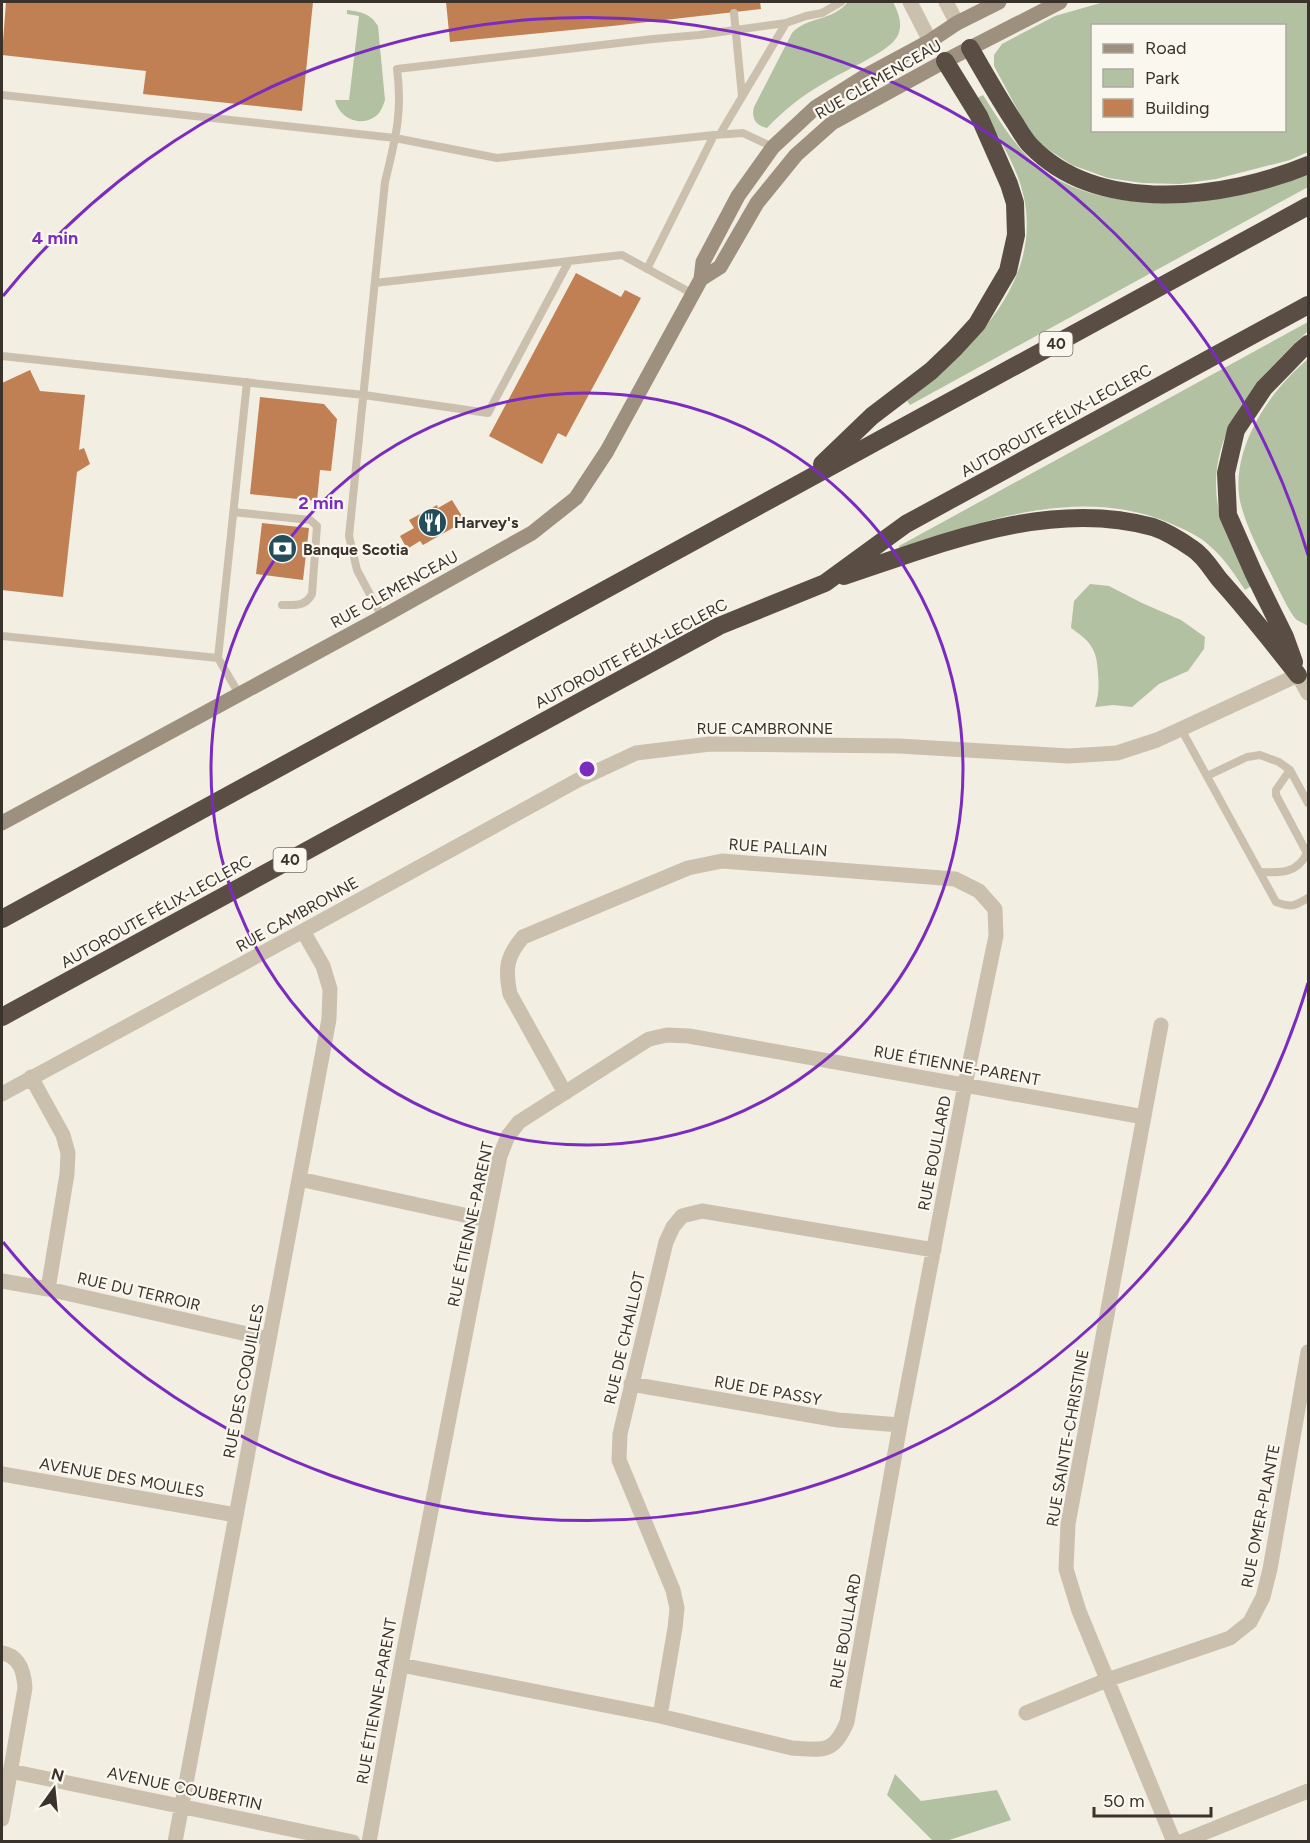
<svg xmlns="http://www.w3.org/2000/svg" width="1310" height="1843" viewBox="0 0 1310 1843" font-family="Figtree,sans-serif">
	<rect width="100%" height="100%" fill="#f3eee2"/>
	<path fill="#b2c1a2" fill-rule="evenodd" d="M848,2H893C899,14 905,28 894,41C883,54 842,72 826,82C804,94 784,110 767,128C756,126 751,118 754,107L792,33C808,16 831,22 848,2Z
		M1104,2H1308V152L1290,160L1216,179L1180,184L1142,183L1108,178L1072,165L1049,150L1035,139L1017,109L994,66V55L1002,44L1055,16ZM1092,26H1284V130H1092Z
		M347,10C361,12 370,13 378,26L385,100C383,106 381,112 376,116C360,128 339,118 335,100H349L359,16L347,14Z
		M983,95C997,117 1011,140 1029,158C1072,202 1149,207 1206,200C1218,198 1230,194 1242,191C1264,185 1286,179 1308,173V187L910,405L907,401C974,348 1052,274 1019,180C1009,152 991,125 977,98Z
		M1308,322V331C1259,377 1205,432 1218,506C1224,534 1240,560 1253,585L1245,590C1235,575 1225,559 1211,547C1199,535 1183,529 1167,522C1079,486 985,520 900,549L899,546Z
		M1308,359V626C1305,624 1300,622 1297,620C1289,613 1276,583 1270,572C1258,549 1246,526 1240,501C1230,449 1270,390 1308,359Z
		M1090,584L1109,586L1142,603L1181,620L1205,637L1204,649L1188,671L1159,684L1132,707L1113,705L1095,707C1099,695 1099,686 1098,674C1097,649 1091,642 1071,628L1074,601Z
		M895,1774L921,1801L997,1790L1011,1820L946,1841H933L887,1795Z"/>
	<path fill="#c08053" d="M6,2H313L302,111L143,94L146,71L2,55Z
		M446,2H760L761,9L612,26L450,42Z
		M576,273L621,297L625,290L641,298L566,437L558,433L542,464L489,436Z
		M30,370L40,391L85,395L79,450L84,448L90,464L77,472L63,597L2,590V383Z
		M260,397L324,404L337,419L331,471L320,470L317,501L250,494Z
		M452,500L465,521L423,545L420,541L407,549L400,536L414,528L409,520L437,505L438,508Z
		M262,523L309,528L303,580L256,574Z"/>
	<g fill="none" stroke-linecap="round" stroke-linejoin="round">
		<path stroke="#cbc0ae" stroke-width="8" d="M734,13L742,96
			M2,95L395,138L497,158L714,135L743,133L773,147
			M720,134L786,23
			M647,269L714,135
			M375,283L622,255L693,294
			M2,356L364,395L488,413L569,261
			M233,512L310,520L317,526L312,594C305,607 295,605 282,605
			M382,617L357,570L349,536L385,182C395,140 403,113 397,69L653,39L699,35L786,23L806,16L822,13L841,2
			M2,636L218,658
			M239,694L218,658L247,382
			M1181,729L1276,902C1292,908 1294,906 1308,898
			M1207,776L1247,757L1260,755L1279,762L1290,770L1308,803
			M1260,872C1280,873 1297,874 1307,853L1276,795V790L1290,770"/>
		<path stroke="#cbc0ae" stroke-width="15" d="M910,2L930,41
			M946,2L957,23
			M1161,1025L1068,1524L1066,1569L1079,1611L1174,1842
			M31,1077L63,1135L68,1153L67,1174L48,1289
			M2,1094L303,931L578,780L636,753L710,744L899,746L1069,756L1117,753L1157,740L1298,675L1308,693
			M299,1179L487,1220
			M2,1281L48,1289L269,1339
			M631,1384L838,1420L900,1425
			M2,1474L236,1515
			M2,1653C20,1656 24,1672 25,1688L2,1819
			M401,1665L660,1716L792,1748C823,1750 834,1754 847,1722L900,1425L965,1085L996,936L995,909L979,891L955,879L722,861L688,868L523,937C506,957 505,969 510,994L565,1093
			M1026,1713L1107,1680L1230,1638L1250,1622L1263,1597L1270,1569L1308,1352
			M660,1716L675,1628L677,1608L673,1590L619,1460L620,1434L666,1242L673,1227L682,1216L702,1211L934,1250
			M10,1771L353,1842
			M175,1842L329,1019L330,989L323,966L303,931
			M369,1842L401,1665L500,1156L508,1136L519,1122L649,1039L667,1035L689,1036L1144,1117
			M1181,1842L1308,1791"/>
		<path stroke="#9e907f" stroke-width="15" d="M701,279L720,267L757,203L796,155L832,123L945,61L1060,2
			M2,823L382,617L532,533L576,498L607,451L701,279L703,262L738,196L773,147L816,107L867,75L930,41L957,23L999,2"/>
		<path stroke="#5a4e44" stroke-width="18" d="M970,48C985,74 999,99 1015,123C1020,131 1025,140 1031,146C1099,216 1226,199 1308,165
			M822,464L872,416L931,371L955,348L977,324L1008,271L1016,235L1015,203L1009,184L979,116L945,61
			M844,576C941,544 1049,498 1153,527C1165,531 1183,542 1193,549C1204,556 1212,570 1220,580C1247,610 1273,643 1298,675
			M1294,662L1285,637L1254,574L1228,515L1226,473L1236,430L1264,388L1301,350L1308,344
			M2,919L1308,206
			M2,1017L719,626L825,583L906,524L1308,305"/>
	</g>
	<g fill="none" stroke="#7b2cbf" stroke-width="3">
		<circle cx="587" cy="769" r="376"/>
		<path d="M1308 983A752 752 0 0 1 3 1242M3 296A752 752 0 0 1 1308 555"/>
	</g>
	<defs>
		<symbol id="restaurant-disc" viewBox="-11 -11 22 22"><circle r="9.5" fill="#234d5a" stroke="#faf7ef"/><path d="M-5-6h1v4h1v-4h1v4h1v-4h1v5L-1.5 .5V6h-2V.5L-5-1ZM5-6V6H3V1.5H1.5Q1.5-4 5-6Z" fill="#fff"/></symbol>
		<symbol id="bank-disc" viewBox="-11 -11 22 22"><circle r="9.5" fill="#234d5a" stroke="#faf7ef"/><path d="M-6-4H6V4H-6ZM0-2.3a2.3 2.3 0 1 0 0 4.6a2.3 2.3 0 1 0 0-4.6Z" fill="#fff"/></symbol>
	</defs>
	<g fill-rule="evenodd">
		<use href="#restaurant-disc" x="416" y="506" width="33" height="33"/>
		<use href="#bank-disc" x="266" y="532" width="33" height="33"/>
	</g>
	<g text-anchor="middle" stroke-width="4.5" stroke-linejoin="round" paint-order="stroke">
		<g fill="#faf7ef" stroke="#746e66" stroke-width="1.5">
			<rect x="1039.5" y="332" width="33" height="24" rx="4.5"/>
			<rect x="273.5" y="848" width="33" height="24" rx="4.5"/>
		</g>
		<g font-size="15" font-weight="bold" fill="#3a332c">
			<text x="1056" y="349">40</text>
			<text x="290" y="865">40</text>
		</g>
		<g font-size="16" fill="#3a332c" stroke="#faf7ef">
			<text transform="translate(878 79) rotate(-30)" y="6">RUE CLEMENCEAU</text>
			<text transform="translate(1056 420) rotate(-29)" y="6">AUTOROUTE FÉLIX-LECLERC</text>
			<text transform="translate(394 589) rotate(-29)" y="6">RUE CLEMENCEAU</text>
			<text transform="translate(631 653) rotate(-28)" y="6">AUTOROUTE FÉLIX-LECLERC</text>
			<text x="765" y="734">RUE CAMBRONNE</text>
			<text transform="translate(778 847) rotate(4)" y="6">RUE PALLAIN</text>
			<text transform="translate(156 911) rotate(-29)" y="6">AUTOROUTE FÉLIX-LECLERC</text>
			<text transform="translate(297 914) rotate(-29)" y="6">RUE CAMBRONNE</text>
			<text transform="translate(957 1065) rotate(10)" y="6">RUE ÉTIENNE-PARENT</text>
			<text transform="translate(934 1153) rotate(-79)" y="6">RUE BOULLARD</text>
			<text transform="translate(470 1224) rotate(-78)" y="6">RUE ÉTIENNE-PARENT</text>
			<text transform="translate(139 1291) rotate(13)" y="6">RUE DU TERROIR</text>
			<text transform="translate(624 1338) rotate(-77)" y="6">RUE DE CHAILLOT</text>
			<text transform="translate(243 1381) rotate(-79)" y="6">RUE DES COQUILLES</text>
			<text transform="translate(768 1390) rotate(10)" y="6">RUE DE PASSY</text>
			<text transform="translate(1067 1438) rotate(-80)" y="6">RUE SAINTE-CHRISTINE</text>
			<text transform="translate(122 1477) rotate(10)" y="6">AVENUE DES MOULES</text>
			<text transform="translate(1260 1516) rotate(-79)" y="6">RUE OMER-PLANTE</text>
			<text transform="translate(845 1631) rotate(-80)" y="6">RUE BOULLARD</text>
			<text transform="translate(376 1701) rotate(-80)" y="6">RUE ÉTIENNE-PARENT</text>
			<text transform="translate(185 1788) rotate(12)" y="6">AVENUE COUBERTIN</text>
		</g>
		<g font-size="16" font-weight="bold" fill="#3a332c" stroke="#faf7ef" text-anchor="start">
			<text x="454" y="528">Harvey's</text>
			<text x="303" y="555">Banque Scotia</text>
		</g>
	</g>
	<circle cx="587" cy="769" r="9" fill="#7b2cbf" stroke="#faf7ef" stroke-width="3"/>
	<g font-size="18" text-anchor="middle" font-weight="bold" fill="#7b2cbf" stroke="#faf7ef" stroke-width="4.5" stroke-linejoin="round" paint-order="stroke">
		<text x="55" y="244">4 min</text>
		<text x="321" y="509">2 min</text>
	</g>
	<rect width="1310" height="1843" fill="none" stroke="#3a332c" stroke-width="6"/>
	<rect x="1091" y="24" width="195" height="108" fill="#faf7ef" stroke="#ada9a1" stroke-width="1.5"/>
	<rect x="1103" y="44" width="30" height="9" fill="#9e907f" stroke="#ada9a1" stroke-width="1.5"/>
	<text x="1145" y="54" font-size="18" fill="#3a332c">Road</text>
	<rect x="1103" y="69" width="30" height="18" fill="#b2c1a2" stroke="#ada9a1" stroke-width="1.5"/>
	<text x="1145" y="84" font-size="18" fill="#3a332c">Park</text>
	<rect x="1103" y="99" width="30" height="18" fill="#c08053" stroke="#ada9a1" stroke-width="1.5"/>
	<text x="1145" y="114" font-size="18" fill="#3a332c">Building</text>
	<g transform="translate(54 1789) rotate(15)" stroke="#faf7ef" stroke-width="4.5" paint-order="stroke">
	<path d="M0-4.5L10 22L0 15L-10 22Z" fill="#3a332c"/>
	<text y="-9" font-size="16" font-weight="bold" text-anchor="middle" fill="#3a332c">N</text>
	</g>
	<path d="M1094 1807v9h117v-9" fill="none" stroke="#3a332c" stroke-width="3"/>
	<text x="1103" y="1807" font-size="18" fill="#3a332c" stroke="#faf7ef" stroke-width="4.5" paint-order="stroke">50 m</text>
</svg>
